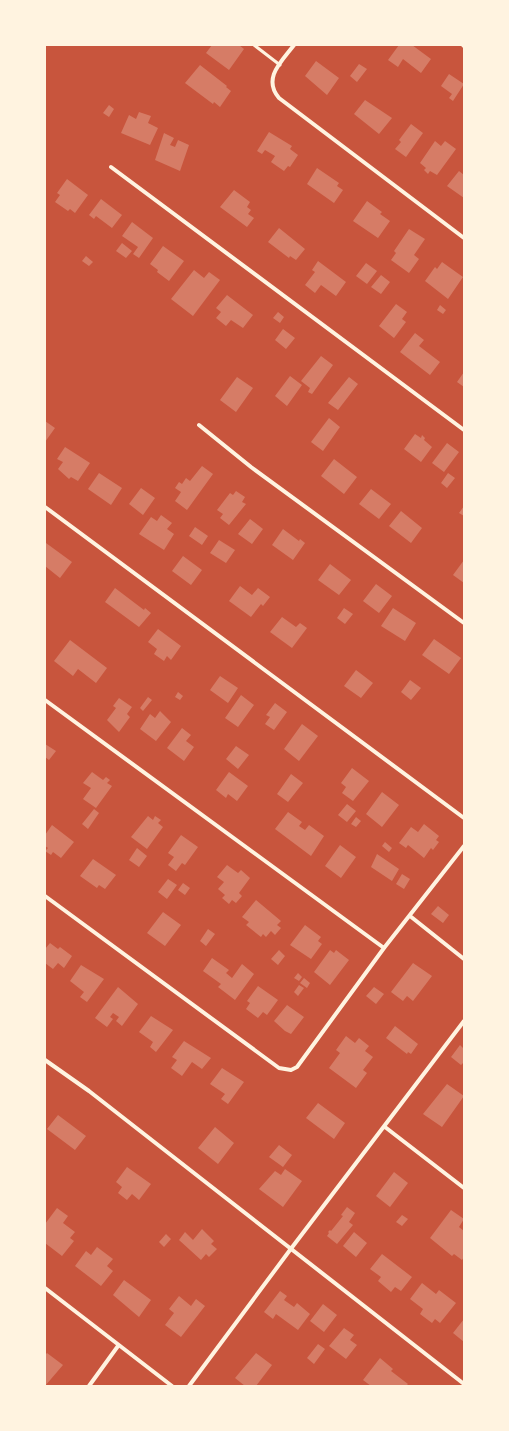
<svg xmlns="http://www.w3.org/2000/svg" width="509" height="1431" viewBox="0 0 509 1431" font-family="'Varela Round',sans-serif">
	<rect width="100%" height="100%" fill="#c8553d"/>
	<path fill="#d67c66" d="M212,45H239L244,49L229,70L206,53Z
		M399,45H412L431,59L421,73L403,59L398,67L388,60Z
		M316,61L339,78L327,95L305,76Z
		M359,64L367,69L357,82L350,76Z
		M200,65L227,86L226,87L231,91L220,107L214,102L213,104L185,83Z
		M449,74L464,84L453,101L449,98L452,94L441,86Z
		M365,100L392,118L379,134L354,114Z
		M109,105L114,109L109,117L103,113Z
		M139,112L151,116L148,123L158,128L150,145L121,133L129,115L136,119Z
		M411,124L423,133L406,157L395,149L401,142L399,140Z
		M269,132L292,146L290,149L298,155L290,167L288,166L284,171L271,162L275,156L265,150L262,154L257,151Z
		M164,133L174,138L170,145L175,147L178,140L189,145L180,171L155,160Z
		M435,141L441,146L445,141L456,149L437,175L430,171L428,174L424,170L426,168L420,163Z
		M317,168L339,183L337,186L343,190L334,203L307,184Z
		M459,171L464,175V198L447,186Z
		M67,179L88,195L75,213L70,209L68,211L55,202L60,195L57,193Z
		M234,190L250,202L247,207L251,210L248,214L254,218L247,227L220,207Z
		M101,199L122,215L112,228L96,216L94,219L89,215Z
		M367,201L382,212L380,214L390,221L378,238L353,221Z
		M132,222L153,238L139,258L133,254L138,247L122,236Z
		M279,228L305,249L296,260L290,256L289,258L268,242Z
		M409,229L425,239L414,255L419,259L409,273L391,260L396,253L394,251Z
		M122,243L132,251L126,258L116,251Z
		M163,246L184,261L169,281L157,272L158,270L150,264Z
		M86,256L93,262L89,266L82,261Z
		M318,261L346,282L336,296L321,285L315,293L305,285L315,272L312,270Z
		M442,262L463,277L448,299L425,281L435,267L437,269Z
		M366,263L377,271L367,284L356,276Z
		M194,270L204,278L209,272L220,280L193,316L171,299Z
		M381,275L390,282L381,294L371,287Z
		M227,295L253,315L243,328L231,320L226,326L216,318L221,312L216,308Z
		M396,304L407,312L402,319L406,322L394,338L379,326Z
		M440,305L446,310L443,314L437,310Z
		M278,312L284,317L280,323L273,318Z
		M283,329L295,338L286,349L275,340Z
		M415,333L424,340L419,346L440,362L430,375L400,352Z
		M321,356L333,365L312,394L308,392L310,388L301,381Z
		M464,372V387L457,382Z
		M290,376L302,385L287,406L275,396Z
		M237,377L253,388L236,412L220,400Z
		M349,377L358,384L338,410L328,403Z
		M329,418L340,427L323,451L311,442Z
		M45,421L55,428L45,442Z
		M415,434L421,438L422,435L425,438L424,440L432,447L421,462L404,449Z
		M447,443L459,452L444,472L432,463Z
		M65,447L90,463L78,481L71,477L69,479L58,469L63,462L57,459Z
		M334,459L357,477L344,494L321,476Z
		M202,466L213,474L187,510L175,501L181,492L175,488L179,482L182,484L186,478L190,481Z
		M99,473L122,488L111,505L88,489Z
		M448,473L455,478L447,488L441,483Z
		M141,488L155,498L143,515L129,504Z
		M371,489L391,504L379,519L359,504Z
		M236,491L245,497L242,502L246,504L229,525L220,518L223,514L217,510L230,493L233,495Z
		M464,506V516L459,513Z
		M401,511L422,528L411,543L389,526Z
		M161,515L172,523L167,529L174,534L164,550L139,534L151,517L157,521Z
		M250,519L263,529L252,544L238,534Z
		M195,527L208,536L202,545L189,536Z
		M283,529L299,541L300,539L305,543L293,560L272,545Z
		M219,540L235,550L226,563L210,553Z
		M46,543L72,562L60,578L45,566Z
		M183,556L202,570L191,585L172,571Z
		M464,560V583L453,575Z
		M330,564L351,580L339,595L318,580Z
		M376,584L392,596L379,613L363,601Z
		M240,586L252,595L258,588L270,597L263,606L261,604L251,617L229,601Z
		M115,588L144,610L145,608L151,613L139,627L105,602Z
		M344,608L353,614L345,624L337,618Z
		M393,608L416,623L405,641L381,626Z
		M282,617L296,627L300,623L307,628L292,648L270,632Z
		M158,629L181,646L171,660L167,656L164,661L154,654L157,649L148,642Z
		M434,639L461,658L449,674L422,655Z
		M70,640L107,668L96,683L78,669L73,676L54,661Z
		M356,670L373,683L361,698L344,686Z
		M220,676L238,688L228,703L210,690Z
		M410,680L421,688L411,700L401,692Z
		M178,692L183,696L180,700L175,697Z
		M241,695L254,705L238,727L225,718Z
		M148,697L152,700L143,711L140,708Z
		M119,698L132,707L127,714L130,717L119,732L107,720L116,708L113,706Z
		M275,703L287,712L274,730L265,724L270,717L266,715Z
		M160,711L171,722L156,741L140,729L150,714L155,718Z
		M302,724L318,736L299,761L284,749Z
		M182,728L191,735L186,741L194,747L184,761L167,748Z
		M45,744L56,751L49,760L45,757Z
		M236,746L249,755L238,769L226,759Z
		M352,768L369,781L353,801L342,793L346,787L341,783Z
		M92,772L103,780L106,777L110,780L107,783L112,786L96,808L83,799L91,788L83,783Z
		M229,772L248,786L237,801L228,794L226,798L216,790Z
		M291,774L303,783L288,802L277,794Z
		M382,792L399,805L382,827L366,814Z
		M347,804L356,811L347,822L338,815Z
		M94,809L99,813L88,829L82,824Z
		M288,812L302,822L299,826L305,830L309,825L324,836L311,856L275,829Z
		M148,816L153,820L155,816L161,820L158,823L163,827L147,849L131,837Z
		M356,817L361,821L356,827L351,824Z
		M424,824L439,836L436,840L439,842L433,850L431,848L424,858L408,845L406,848L399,843L411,827L418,832Z
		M52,825L74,842L61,858L53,852L51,855L45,851L48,848L45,846V835Z
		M181,835L198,847L185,865L182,863L176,871L168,865L174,857L168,853Z
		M385,842L392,848L389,852L382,846Z
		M340,845L356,857L341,878L325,866Z
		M137,848L147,856L139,867L129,860Z
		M377,854L399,869L392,881L371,867Z
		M93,859L116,875L105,889L99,885L97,888L80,876Z
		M227,865L238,873L241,870L250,878L239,893L242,896L236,903L232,900L229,904L222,898L225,895L218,889L224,882L217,877Z
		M402,874L410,879L404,889L396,884Z
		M168,879L177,885L167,899L158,892Z
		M183,883L190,888L185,895L178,890Z
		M256,900L281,921L277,925L281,928L275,935L271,931L266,937L263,934L261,937L246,925L249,922L242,917Z
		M438,906L449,915L443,923L431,914Z
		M163,912L181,925L165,946L147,933Z
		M305,925L321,937L318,941L322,944L311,959L290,945Z
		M208,929L215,934L206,946L200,941Z
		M50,943L58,949L60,947L72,956L64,968L58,963L53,969L45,963V949Z
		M279,950L285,956L278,965L271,959Z
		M330,950L334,953L336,950L349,960L330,985L314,972Z
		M212,958L229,970L226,973L232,978L242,964L254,974L235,1000L218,987L221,984L203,971Z
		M413,963L432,976L413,1001L407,996L403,1001L391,992Z
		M81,965L104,979L87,1002L80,997L84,992L70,981Z
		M298,973L302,977L299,981L294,978Z
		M304,978L310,983L307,988L300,983Z
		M299,985L304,988L298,996L294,992Z
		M258,986L278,1000L267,1015L263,1012L258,1018L246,1009L250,1003L247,1001Z
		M118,987L138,1004L122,1026L116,1021L119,1017L113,1013L110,1017L113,1019L107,1027L95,1018Z
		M374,987L384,994L376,1004L366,996Z
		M287,1005L304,1017L291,1034L285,1031L274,1021Z
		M151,1016L173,1030L156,1052L150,1047L153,1042L139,1032Z
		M395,1026L418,1044L411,1054L408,1052L407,1054L386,1038Z
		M346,1036L355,1043L359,1038L369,1046L365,1051L373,1057L363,1070L367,1073L356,1088L329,1068L340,1053L336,1050Z
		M184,1041L211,1058L202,1069L192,1062L182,1076L171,1068L177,1060L172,1057Z
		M460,1045L464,1049V1062L461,1065L451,1057Z
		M222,1068L244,1082L228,1104L221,1099L225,1094L210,1084Z
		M447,1084L464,1096L442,1127L423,1114Z
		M318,1103L345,1123L334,1139L306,1118Z
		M58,1115L86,1136L75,1150L47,1129Z
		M215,1127L234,1143L218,1164L198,1148Z
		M279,1145L292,1155L283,1167L269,1157Z
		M127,1167L151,1184L139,1200L132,1194L127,1200L118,1193L122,1187L116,1182Z
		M285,1169L302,1181L283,1207L259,1189L275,1171L281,1175Z
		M394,1172L408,1183L390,1207L376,1196Z
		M347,1207L355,1213L349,1222L353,1225L337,1244L327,1236L329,1233L328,1232L330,1230L331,1231L343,1216L341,1215Z
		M57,1208L68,1216L63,1223L75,1232L70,1238L74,1241L62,1256L45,1243V1224Z
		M451,1210L464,1219L459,1227L464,1231V1257L462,1260L454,1254L452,1256L430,1238Z
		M402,1215L408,1219L402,1226L396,1222Z
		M202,1229L214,1241L211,1244L217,1249L209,1257L206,1254L201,1260L179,1240L185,1232L193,1240Z
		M354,1232L367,1243L356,1257L343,1246Z
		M166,1234L171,1239L164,1247L159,1242Z
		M97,1247L113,1259L107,1266L113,1271L101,1286L75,1266L86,1251L91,1255Z
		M382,1254L412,1277L401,1291L395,1287L391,1292L378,1281L381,1277L370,1269Z
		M124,1280L151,1300L139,1317L113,1295Z
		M422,1283L436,1294L439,1290L456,1303L440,1323L435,1319L432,1323L420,1314L423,1309L410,1299Z
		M280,1291L287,1296L284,1300L294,1307L297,1303L310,1314L298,1330L276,1314L273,1319L264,1312Z
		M179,1296L191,1306L196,1299L205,1306L181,1337L165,1325L174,1313L169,1309Z
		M323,1304L337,1315L324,1332L310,1321Z
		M464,1319V1342L453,1333Z
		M344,1328L354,1335L350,1340L357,1345L346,1359L329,1346Z
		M318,1344L325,1349L314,1364L307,1358Z
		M47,1353L63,1365L45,1386V1355Z
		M256,1353L272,1365L256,1386H245L235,1378Z
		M380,1358L393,1369L391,1371L408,1384L406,1386H371L363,1380Z"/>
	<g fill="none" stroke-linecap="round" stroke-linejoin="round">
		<path stroke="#fff3e0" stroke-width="3" d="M254,45L280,65"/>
		<path stroke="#fff3e0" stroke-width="4" d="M294,45C282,61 262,78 279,98L464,238
			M463,45L464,46
			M111,167L464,430
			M199,425L251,467L464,623
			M45,507L464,818
			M45,700L384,948
			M45,896L279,1068L291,1070L297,1067L384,948L464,846
			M410,916L464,959
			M45,1060L89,1091L464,1384
			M385,1127L464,1188
			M45,1288L172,1386
			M89,1386L118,1346
			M189,1386L290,1250L464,1021"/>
	</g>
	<rect width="509" height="1431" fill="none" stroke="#fff3e0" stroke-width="92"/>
</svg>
